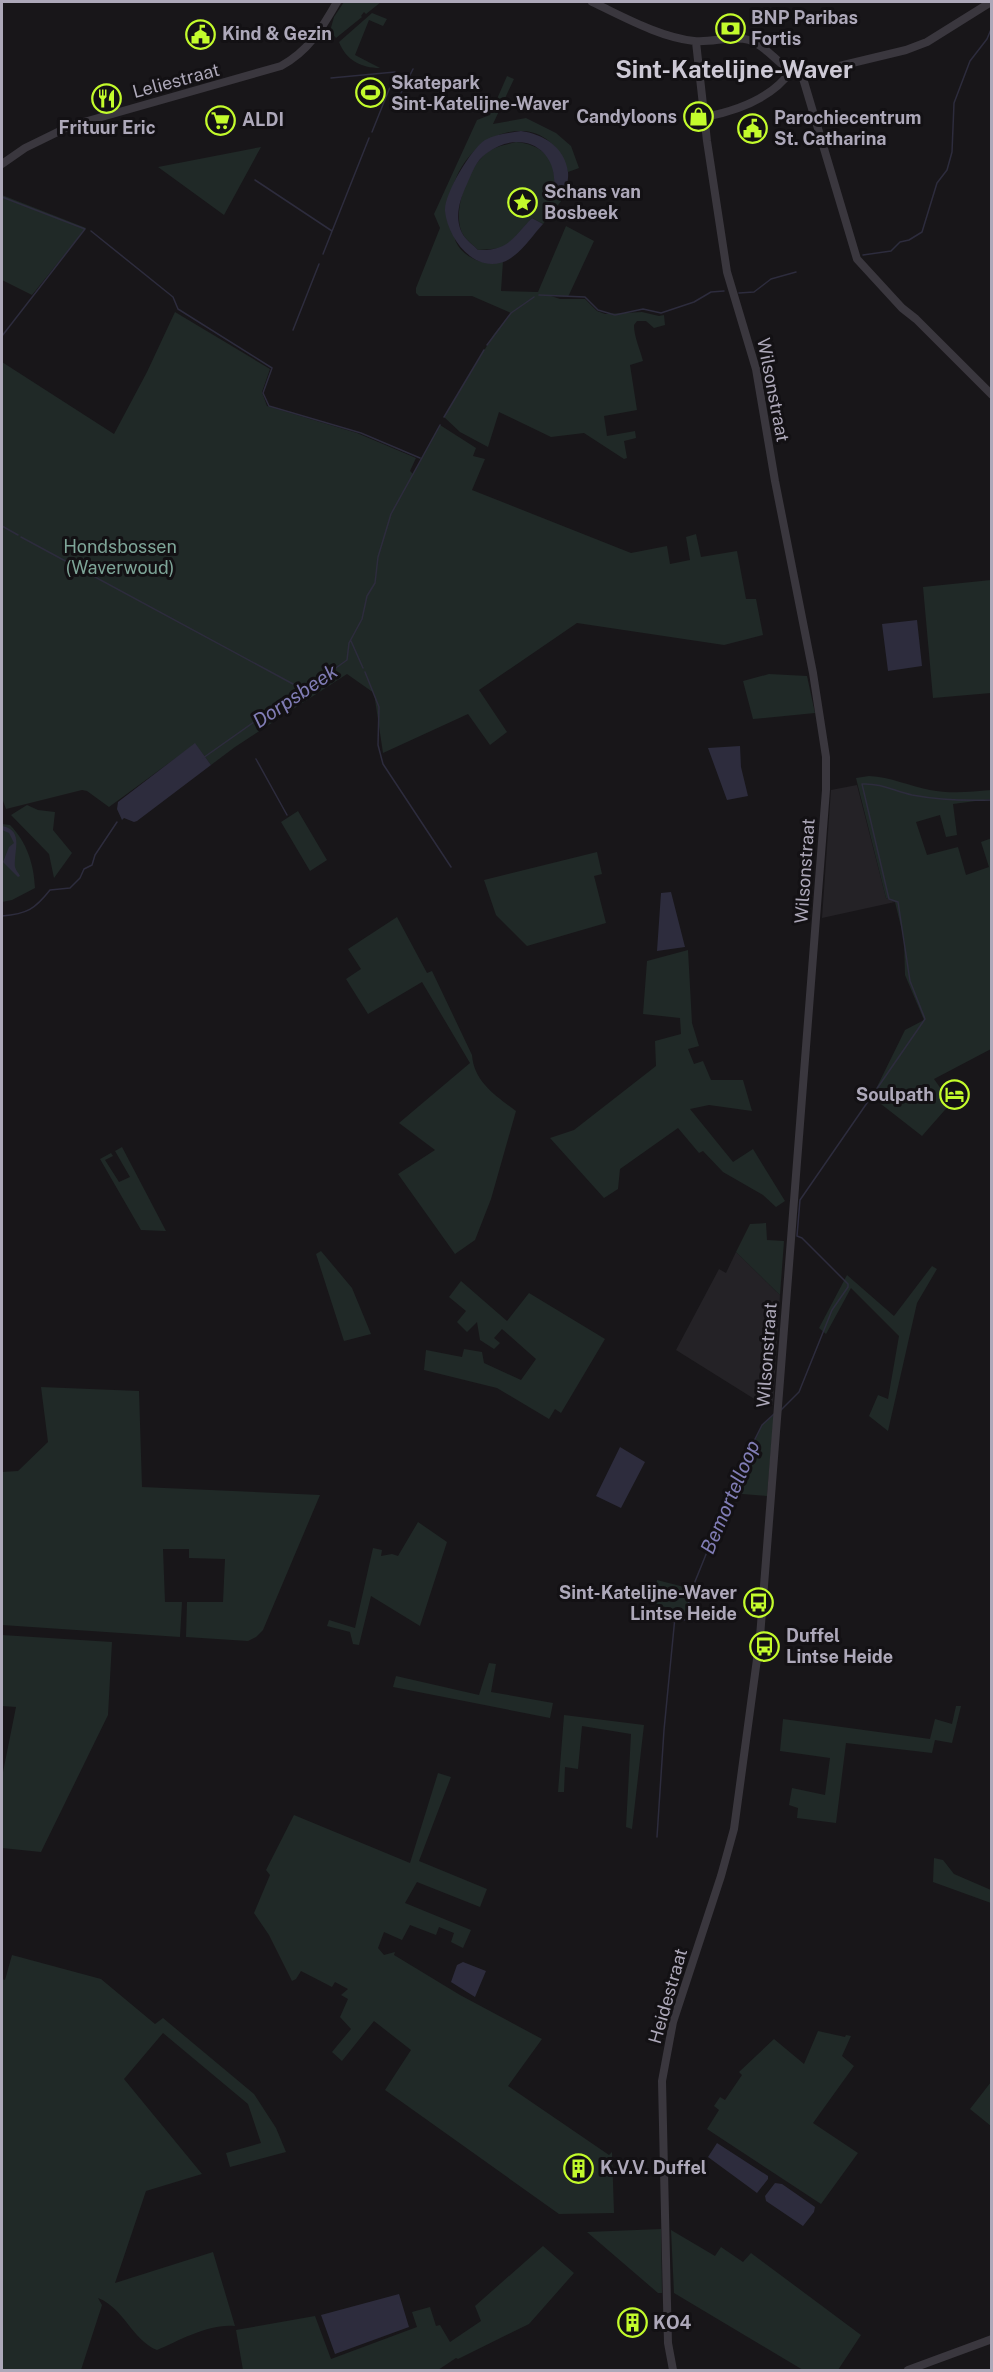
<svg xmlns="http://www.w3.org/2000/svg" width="993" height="2372" viewBox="0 0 993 2372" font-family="'Public Sans',sans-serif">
	<rect width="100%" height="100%" fill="#181619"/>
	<path fill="#242226" d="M857,785L886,898L895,902L822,918L831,790Z
		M736,1252L780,1295L773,1405L756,1400L676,1350L719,1269L726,1273Z"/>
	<path fill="#202927" d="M344,2H381L366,14L364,12L361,16L362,17L336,38L330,31L334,17Z
		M372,13L387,19L383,26L369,20L355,55L380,68C361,68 346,60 339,42Z
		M507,76L514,79L493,124L526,118L556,133L571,146L579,168L568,172C561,151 548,133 524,131C490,129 462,156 453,187C451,193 453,236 456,242C463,258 488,268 503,261L501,291L538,292L566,226L594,241L568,297L551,296L560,299H585L597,311L605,314L642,312L659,316L664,315L665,325L654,328L646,321H637L634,325C634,337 640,349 643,361L630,365L637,410L604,416L607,436L635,431L636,438L624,441L627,458L624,459L584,433L551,437L499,412L488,447L460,432L444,417L494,334L511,313L472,296H419L416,293V288L440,228L434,214L477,120L490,115Z
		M516,142C547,145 559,164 553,194L562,200L543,224L532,218L505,248L478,250C473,245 465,239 462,233C452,211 468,169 485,154C493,147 505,145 516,142Z
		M261,147L224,215L158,167Z
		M2,195L86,228L32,295L2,280Z
		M175,312L270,369L262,392L267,406L357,433L416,458L410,471L413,474L440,425L476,448L473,456L485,459L472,490L631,553L667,546L670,564L690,560L686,537L696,534L701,557L737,551L746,599H756L763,635L724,645L577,623L479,690L507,732L490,745L468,714L383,753L374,693L347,674L235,747L211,765L195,744L109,807L87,791L82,790L6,809L2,798V362L114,434L147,372Z
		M991,580V693L933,698L923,587Z
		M769,674L807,676L815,713L753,719L743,681Z
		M869,776C891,777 909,786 930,790C950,794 971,792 991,790V799L953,804L957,835L946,837L940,815L916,822L927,855L958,847L966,875L989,867L981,842L992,838L991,1049L934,1079L951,1103L922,1136L872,1097L905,1030L924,1020L905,975L904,939L895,902L886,898L856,778Z
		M27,805L38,810L55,812L53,830L72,853L54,878L49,854L11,815Z
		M298,811L327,860L310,871L281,822Z
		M2,824L10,825C27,842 34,865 35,888L12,900L2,902Z
		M597,852L602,874L594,876L606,923L527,946L496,915L484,880Z
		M397,917L427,973L432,971L472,1055C474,1082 496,1096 516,1111L491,1199L475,1240L455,1254L398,1174L435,1150L399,1123L470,1063L422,982L368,1014L346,979L361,969L348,949Z
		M688,950L692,1023L699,1046L688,1049L694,1064L703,1061L711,1080H743L752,1111L709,1105L690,1109L733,1162L753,1149L785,1201L776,1207L763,1195L723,1172L703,1151L699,1153L678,1128L620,1169L618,1189L604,1198L550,1138L574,1130L656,1066L655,1041L681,1034L680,1018L643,1014L647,961Z
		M122,1147L166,1231L141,1230L100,1159L111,1153L113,1156L105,1160L119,1182L130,1177L115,1151Z
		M766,1223L767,1240L784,1241L780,1295L736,1252L750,1224Z
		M321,1251L352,1288L371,1334L344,1341L316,1254Z
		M932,1266L937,1269L917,1303L888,1431L869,1416L878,1395L888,1399L899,1336L851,1288L826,1334L819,1328L847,1275L894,1316Z
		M461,1281L507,1321L529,1293L605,1339L561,1413L555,1409L549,1419L497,1388L424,1370L426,1350L462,1357L464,1349L482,1352L484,1363L521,1380L536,1359L502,1329L494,1338L500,1343L494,1349L480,1340L477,1322L467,1332L457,1322L466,1311L449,1297Z
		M41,1387L139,1391L142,1487L320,1495L263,1630L256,1637L248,1641L186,1637L187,1602H223L225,1559L189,1558V1549H163L165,1602H182L180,1637L2,1625V1472L18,1471L48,1442Z
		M774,1414L767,1496L730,1493L762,1425Z
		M418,1522L447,1542L420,1626L371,1596L359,1645L353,1644L350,1632L327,1626L329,1620L355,1628L373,1548L382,1550L381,1556L392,1554L398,1556Z
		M657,1580L692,1589L686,1614L653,1603Z
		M2,1635L112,1642L108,1715L41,1852L2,1848V1777L16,1707L2,1706Z
		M489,1663L496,1664L491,1692L553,1703L550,1718L393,1687L396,1676L479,1695Z
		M956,1706H961L952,1743L935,1740L932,1753L846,1743L836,1823L797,1818L798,1808L789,1805L792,1788L825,1795L830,1758L780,1751L783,1719L930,1739L935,1719L952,1724Z
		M564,1715L644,1725L632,1829L626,1827L631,1734L582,1726L578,1769L565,1767L564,1792H558Z
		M438,1773L451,1777L419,1861L487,1889L480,1907L417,1882L405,1903L471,1930L463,1948L451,1942L454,1933L439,1927L436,1935L410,1925L402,1940L384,1932L378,1948L384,1955L395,1952L394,1955L460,1995L542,2039L508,2086L609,2155L612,2152L614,2213L559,2214L385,2090L411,2050L374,2021L342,2061L332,2052L351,2029L340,2017L348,1999L341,1995L348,1989L335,1982L332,1987L301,1971L296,1979L292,1981L269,1935L254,1913L270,1875L266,1870L294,1815L410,1863Z
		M934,1858L943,1860L954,1874L991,1890V1903L933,1882Z
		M12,1955L101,1979L155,2024L163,2018L254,2094L276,2128L286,2152L230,2167L226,2153L261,2143L248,2104L163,2033L124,2079L202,2174L146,2191L115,2283L213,2252L235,2326C210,2323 180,2340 157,2350C132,2340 124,2308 98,2298L102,2305L81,2370H2V1979L5,1980Z
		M818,2031L845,2037L846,2035L851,2036L842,2056L854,2066L813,2123L858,2153L821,2204L707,2129L719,2110L714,2106L720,2097L725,2100L742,2075L739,2072L774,2039L804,2064Z
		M991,2082V2126L970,2109Z
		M661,2229L662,2293H658L587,2232Z
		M671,2230L715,2256L721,2247L743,2262L751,2253L861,2335L838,2370H803L674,2293Z
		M543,2246L574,2273L529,2324L458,2359L456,2358L438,2370H243L236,2330L315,2316L331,2359L417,2327L412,2312L430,2307L436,2326L440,2325L450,2342L481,2321L475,2306Z"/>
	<path fill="#2d2c3d" d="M521,131C543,134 565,147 568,172C569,181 565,191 562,200L553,194C562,150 522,127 487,153C476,160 472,173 467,184C460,199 454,217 462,233C465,239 473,245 478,250C509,251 512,238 532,218L543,224C533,235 523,250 511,258C479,279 448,241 445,211C444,194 471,149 485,140C496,134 509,133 521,131Z
		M917,620L922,666L888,671L882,624Z
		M195,743L211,765L137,821L134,822L124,818L122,820L117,809L118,802Z
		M740,746L741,767L748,796L727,800L708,748Z
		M2,826C25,830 13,853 15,867C16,871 19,873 20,876L18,877L3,862L9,847L14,843L9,833L2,830Z
		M671,892L685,947L657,951L661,893Z
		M620,1447L645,1462L621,1508L596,1496Z
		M463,1962L486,1971L475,1997L451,1982L457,1965Z
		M717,2143L768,2176V2179L757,2193L708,2157Z
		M775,2183L782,2184L815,2207L814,2212L803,2226L766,2201L765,2196Z
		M399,2294L409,2327L335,2354L321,2315Z"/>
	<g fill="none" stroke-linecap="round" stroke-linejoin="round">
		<path stroke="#2d2c3d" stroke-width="1.5" d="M331,78L395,72L392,82L372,132
			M401,93L413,69
			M255,180L332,231
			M2,197L85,229
			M91,231L173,297L178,309L272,368L263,393L269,406L361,433L420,458
			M323,254L369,138
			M863,255L891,251L900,242L909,240L922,232L937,183L947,170L952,152L954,103L970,61L987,39L992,27
			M739,293L754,292L771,279L796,272
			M539,295L585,297L598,310L615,315L643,309L661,313L694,302L711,292L724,291
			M293,330L319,264
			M2,336L85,229
			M487,345L511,313L534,297
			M444,417L484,350
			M2,526L18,535
			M21,537L293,684
			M351,641L363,668
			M365,672L379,707L378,745L383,764L451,867
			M296,686L304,690
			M203,758L271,710L299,694L347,660L349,643L362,619L367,596L375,583L378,557L391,514L440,425
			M256,759L287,815
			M2,916C27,914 35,909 50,890L70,888L80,878L84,869L92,865L95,855L117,822
			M781,1410L799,1392L832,1310L848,1287V1284L802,1238L797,1236L800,1200L925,1019L910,981L898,902L889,899L862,784C881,783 894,791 912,795C939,800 965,801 992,800
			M686,1614L692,1589L743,1463L762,1425L774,1414
			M657,1837L664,1730L675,1617L685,1620"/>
		<path stroke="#3a373e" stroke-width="8" d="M592,2C624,17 659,37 694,41C712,43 732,35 749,40C770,47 779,69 802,75L906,50L927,42L991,2
			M802,75L857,259L902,308L916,319L992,395
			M705,117C736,111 772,98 791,71
			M2,164L25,148L70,126L281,66C309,51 322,28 337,2
			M673,2370L668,2343L667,2303L662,2081L673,2022L721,1876L734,1829L760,1637L826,790V757L813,673L775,481L756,369L727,272L707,141L696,42
			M908,2370L992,2339"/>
	</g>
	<defs>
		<symbol id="bank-ring" viewBox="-11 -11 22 22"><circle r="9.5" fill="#131114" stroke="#c3fb2c" stroke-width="1.5"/><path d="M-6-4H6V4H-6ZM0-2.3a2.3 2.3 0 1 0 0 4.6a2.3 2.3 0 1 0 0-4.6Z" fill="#c3fb2c"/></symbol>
		<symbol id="civic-ring" viewBox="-11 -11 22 22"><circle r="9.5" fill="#131114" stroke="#c3fb2c" stroke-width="1.5"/><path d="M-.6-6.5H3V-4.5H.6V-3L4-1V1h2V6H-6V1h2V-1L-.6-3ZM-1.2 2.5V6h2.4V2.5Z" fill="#c3fb2c"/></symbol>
		<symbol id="stadium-ring" viewBox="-11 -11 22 22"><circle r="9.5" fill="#131114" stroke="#c3fb2c" stroke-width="1.5"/><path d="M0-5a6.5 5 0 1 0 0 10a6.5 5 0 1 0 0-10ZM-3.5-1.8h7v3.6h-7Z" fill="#c3fb2c"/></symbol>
		<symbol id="restaurant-ring" viewBox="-11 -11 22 22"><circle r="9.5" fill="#131114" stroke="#c3fb2c" stroke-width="1.5"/><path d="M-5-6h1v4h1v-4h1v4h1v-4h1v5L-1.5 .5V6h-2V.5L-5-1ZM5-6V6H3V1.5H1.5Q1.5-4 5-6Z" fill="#c3fb2c"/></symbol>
		<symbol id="shop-ring" viewBox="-11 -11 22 22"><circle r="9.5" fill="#131114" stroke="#c3fb2c" stroke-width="1.5"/><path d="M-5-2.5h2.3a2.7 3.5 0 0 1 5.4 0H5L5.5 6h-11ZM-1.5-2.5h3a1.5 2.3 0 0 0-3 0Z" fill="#c3fb2c"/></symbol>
		<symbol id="supermarket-ring" viewBox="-11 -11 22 22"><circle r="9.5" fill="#131114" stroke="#c3fb2c" stroke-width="1.5"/><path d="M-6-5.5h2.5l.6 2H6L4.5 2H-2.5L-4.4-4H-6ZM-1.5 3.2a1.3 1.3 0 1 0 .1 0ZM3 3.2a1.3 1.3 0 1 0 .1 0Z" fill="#c3fb2c"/></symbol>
		<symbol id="sight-ring" viewBox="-11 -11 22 22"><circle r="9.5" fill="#131114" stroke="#c3fb2c" stroke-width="1.5"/><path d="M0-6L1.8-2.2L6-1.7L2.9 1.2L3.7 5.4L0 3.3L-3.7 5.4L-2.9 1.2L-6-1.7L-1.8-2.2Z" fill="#c3fb2c"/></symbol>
		<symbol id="hotel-ring" viewBox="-11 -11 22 22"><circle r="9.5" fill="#131114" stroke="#c3fb2c" stroke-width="1.5"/><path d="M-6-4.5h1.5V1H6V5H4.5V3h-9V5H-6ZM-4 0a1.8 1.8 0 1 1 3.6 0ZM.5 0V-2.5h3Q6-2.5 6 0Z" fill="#c3fb2c"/></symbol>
		<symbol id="bus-ring" viewBox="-11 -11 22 22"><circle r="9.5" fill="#131114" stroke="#c3fb2c" stroke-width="1.5"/><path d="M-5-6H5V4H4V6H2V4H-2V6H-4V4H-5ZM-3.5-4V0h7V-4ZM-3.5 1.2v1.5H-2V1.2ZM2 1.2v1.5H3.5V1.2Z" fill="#c3fb2c"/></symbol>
		<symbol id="building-ring" viewBox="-11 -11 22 22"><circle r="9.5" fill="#131114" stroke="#c3fb2c" stroke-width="1.5"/><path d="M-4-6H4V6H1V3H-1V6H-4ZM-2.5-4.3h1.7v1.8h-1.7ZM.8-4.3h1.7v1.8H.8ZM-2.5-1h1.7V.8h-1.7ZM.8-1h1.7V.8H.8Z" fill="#c3fb2c"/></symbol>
	</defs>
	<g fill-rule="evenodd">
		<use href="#bank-ring" x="714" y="12" width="33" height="33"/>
		<use href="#civic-ring" x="184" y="18" width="33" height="33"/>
		<use href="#stadium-ring" x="354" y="76" width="33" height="33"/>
		<use href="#restaurant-ring" x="90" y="82" width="33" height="33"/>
		<use href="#shop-ring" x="682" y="100" width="33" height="33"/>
		<use href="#supermarket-ring" x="204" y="104" width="33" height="33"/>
		<use href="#civic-ring" x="736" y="112" width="33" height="33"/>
		<use href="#sight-ring" x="506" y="186" width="33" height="33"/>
		<use href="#hotel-ring" x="938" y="1078" width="33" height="33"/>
		<use href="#bus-ring" x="742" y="1586" width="33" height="33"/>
		<use href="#bus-ring" x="748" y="1630" width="33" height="33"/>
		<use href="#building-ring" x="562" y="2152" width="33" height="33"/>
		<use href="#building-ring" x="616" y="2306" width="33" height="33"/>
	</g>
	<g text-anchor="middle" stroke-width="6" stroke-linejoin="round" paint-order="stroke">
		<g font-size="18" font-weight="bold" fill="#ada8b9" stroke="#131114" text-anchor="start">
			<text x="751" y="24">BNP Paribas<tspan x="751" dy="21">Fortis</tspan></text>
			<text x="222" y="40">Kind &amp; Gezin</text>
			<text x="391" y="89">Skatepark<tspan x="391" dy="21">Sint-Katelijne-Waver</tspan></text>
			<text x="677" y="123" text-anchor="end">Candyloons</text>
			<text x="774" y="124">Parochiecentrum<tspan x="774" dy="21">St. Catharina</tspan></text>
			<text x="242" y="126">ALDI</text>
			<text x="107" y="134" text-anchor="middle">Frituur Eric</text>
			<text x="544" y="198">Schans van<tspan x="544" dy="21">Bosbeek</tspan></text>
			<text x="934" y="1101" text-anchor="end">Soulpath</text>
			<text x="737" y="1599" text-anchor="end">Sint-Katelijne-Waver<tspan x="737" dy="21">Lintse Heide</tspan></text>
			<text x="786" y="1642">Duffel<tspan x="786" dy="21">Lintse Heide</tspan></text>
			<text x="600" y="2174">K.V.V. Duffel</text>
			<text x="653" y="2329">KO4</text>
		</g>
		<g font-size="18" fill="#ada8b9" stroke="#131114">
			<text transform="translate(176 81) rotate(-15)" y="6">Leliestraat</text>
			<text transform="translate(773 390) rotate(79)" y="6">Wilsonstraat</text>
			<text transform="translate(805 871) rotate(-86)" y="6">Wilsonstraat</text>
			<text transform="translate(767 1355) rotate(-86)" y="6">Wilsonstraat</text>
			<text transform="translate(668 1996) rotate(-74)" y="6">Heidestraat</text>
		</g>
		<g font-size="18" fill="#7ea598" stroke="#131114">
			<text x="120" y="553">Hondsbossen<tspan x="120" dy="21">(Waverwoud)</tspan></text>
		</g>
		<g font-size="20" font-style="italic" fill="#817db6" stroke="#131114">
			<text transform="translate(295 696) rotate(-34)" y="7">Dorpsbeek</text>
			<text transform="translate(730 1497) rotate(-67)" y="7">Bemortelloop</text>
		</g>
		<g font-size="24" font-weight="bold" fill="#cdc9d5" stroke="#131114">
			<text x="734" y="78">Sint-Katelijne-Waver</text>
		</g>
	</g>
	<rect width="993" height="2372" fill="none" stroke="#ada8b9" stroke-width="6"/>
</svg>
